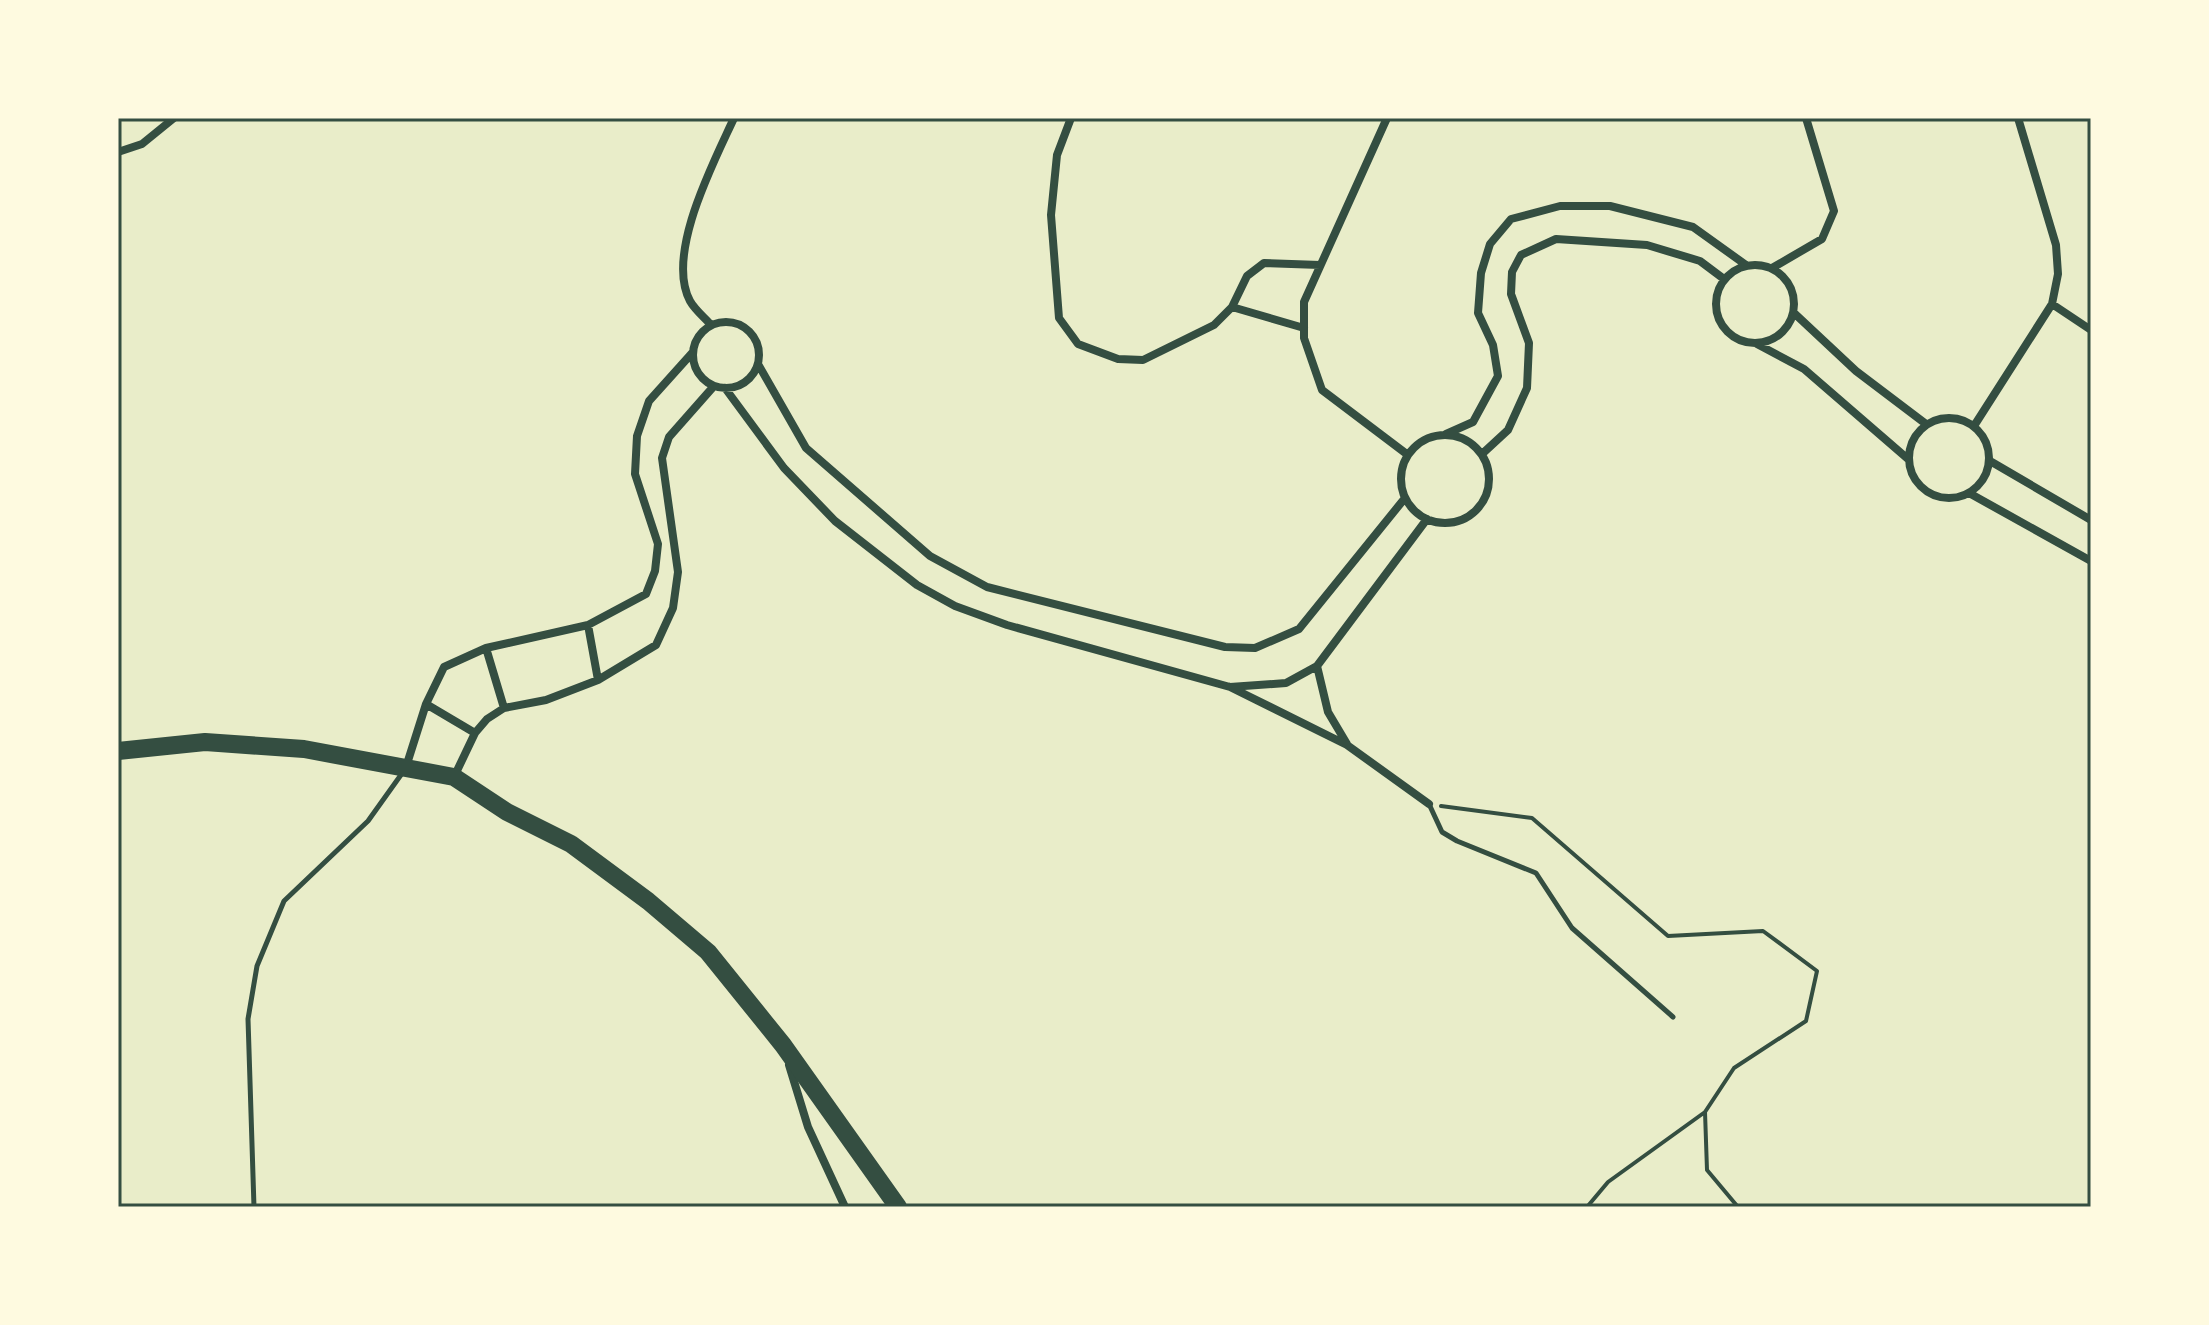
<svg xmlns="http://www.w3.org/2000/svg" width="2209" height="1325" viewBox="0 0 2209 1325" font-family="'PT Serif',serif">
	<rect width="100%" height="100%" fill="#e9edc9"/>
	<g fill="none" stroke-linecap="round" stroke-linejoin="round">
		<path stroke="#344e41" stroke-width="4" d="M1441,806L1532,818L1668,936L1763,931L1817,971L1806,1021L1734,1068L1705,1112L1707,1170L1738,1207
			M1587,1207L1608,1182L1705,1112"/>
		<path stroke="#344e41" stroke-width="5" d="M1429,804L1442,832L1457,841L1536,873L1572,928L1673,1017
			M254,1207L248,1019L257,966L284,901L368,821L403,772"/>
		<path stroke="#344e41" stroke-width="8" d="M1071,118L1057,155L1051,215L1059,318L1078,344L1118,359L1143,360L1214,325L1232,307L1247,276L1264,263L1320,265
			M1387,118L1304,302V338L1322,390L1408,455
			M118,152L142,144L174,118
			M1716 304a39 39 0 1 1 78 0a39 39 0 1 1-78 0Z
			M1772,268L1822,239L1834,211L1806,118
			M2052,304L2091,330
			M1232,307L1304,328
			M1794,313L1856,371L1926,424
			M693 355a33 33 0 1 1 66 0a33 33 0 1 1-66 0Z
			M711,325C705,318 695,310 690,301C665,254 714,162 734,118
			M1757,344L1804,369L1908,459
			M758,364L806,448L930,556L987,587L1225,647L1255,648L1299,629L1405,498
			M725,388L784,468L835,521L917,585L955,606L1007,625L1230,687L1286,683L1317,666L1427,519
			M1909 458a40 40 0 1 1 80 0a40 40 0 1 1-80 0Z
			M1974,426L2052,304L2058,274L2056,245L2018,118
			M1446,434L1473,422L1498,376L1493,345L1478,313L1481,273L1490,244L1511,219L1560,206H1610L1693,227L1746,265
			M1401 479a44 44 0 1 1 88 0a44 44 0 1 1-88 0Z
			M1482,454L1508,430L1527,388L1529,343L1511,294L1512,272L1521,255L1556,239L1647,245L1700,261L1724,279
			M1990,461L2091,520
			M1969,493L2091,561
			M588,625L598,680
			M486,648L504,708
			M1317,666L1328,712L1347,744
			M1230,687L1347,745L1429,804
			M426,704L475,733
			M406,767L426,704L444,667L486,648L588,625L646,594L655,571L658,544L635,474L637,436L649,401L693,352
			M454,777L475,733L487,719L504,708L546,700L598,680L656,645L673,608L678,572L662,458L669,437L714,386
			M789,1065L808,1127L845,1207"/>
		<path stroke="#344e41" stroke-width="18" d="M118,751L205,742L304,749L454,777L507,812L571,844L648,901L708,952L783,1045L898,1207"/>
	</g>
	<rect width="2209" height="1325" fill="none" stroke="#fefae0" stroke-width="240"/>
	<rect x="120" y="120" width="1969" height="1085" fill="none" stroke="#344e41" stroke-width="3"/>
</svg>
